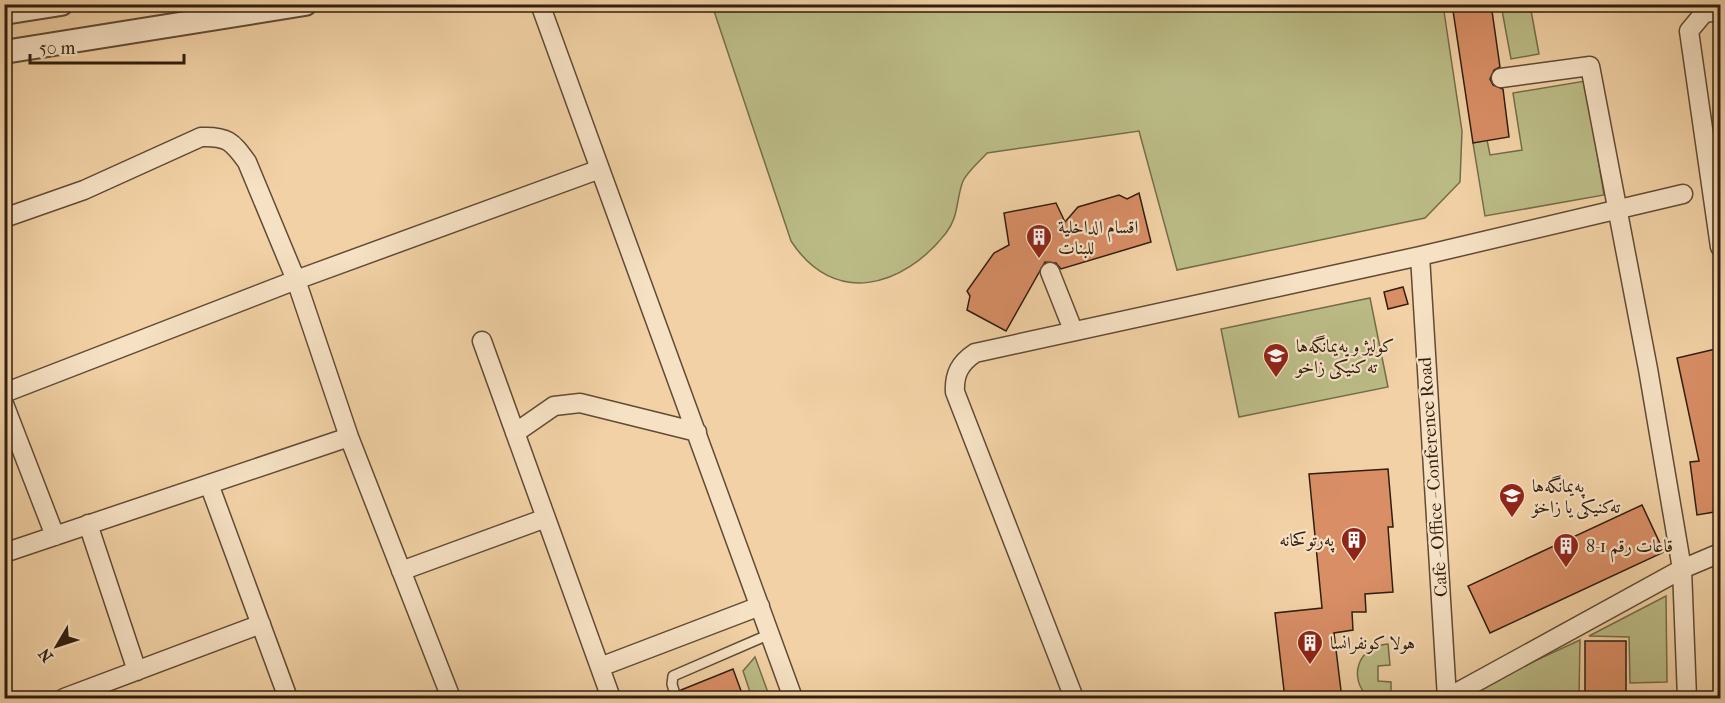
<svg xmlns="http://www.w3.org/2000/svg" width="1725" height="703" viewBox="0 0 1725 703" font-family="'IM FELL French Canon',Amiri,serif">
	<rect width="100%" height="100%" fill="#f1d1a5"/>
	<filter id="stains"><feTurbulence type="fractalNoise" baseFrequency=".00333" numOctaves="4"/><feColorMatrix values="0 0 0 0 .2 0 0 0 0 .09 0 0 0 0 .02 0 0 0 .5 -.17"/></filter>
	<radialGradient id="worn" r=".72"><stop offset=".6" stop-color="#630" stop-opacity="0"/><stop offset="1" stop-color="#630" stop-opacity=".3"/></radialGradient>
	<path fill="#bbbb86" stroke="#766c4a" stroke-width="1.5" d="M712,5H1443L1462,131L1460,182L1425,218L1177,270L1139,131L987,153C980,161 967,172 963,181C956,199 959,217 946,233C903,288 834,307 791,241Z
		M1501,5H1530L1539,54L1511,59Z
		M1585,81L1604,195L1485,216L1473,143L1487,140L1490,155L1522,150L1513,93Z
		M1370,298L1388,387L1239,417L1221,329Z
		M1666,596L1667,682L1630,683L1629,637L1589,636Z
		M1580,640L1579,698H1455Z
		M1388,644L1390,665L1378,666V681L1391,682V698H1369C1347,678 1358,646 1388,644Z
		M755,657L770,698H752L743,671Z"/>
	<path fill="#d98e66" stroke="#311e0f" stroke-width="1.5" d="M1452,4H1491L1500,67L1494,70L1490,79L1493,85L1503,89L1509,137L1473,143Z
		M1139,193L1151,242L1061,269L1056,263L1045,262L1006,331L967,310L970,296L967,291L994,253L1009,245L1004,213L1056,203L1065,222L1078,207L1119,195L1127,199Z
		M1403,287L1408,304L1388,309L1384,292Z
		M1720,348V511L1697,515L1690,462L1699,461L1677,358Z
		M1388,469L1393,527H1388L1393,592L1365,594L1366,612H1352L1353,630L1334,633L1342,699H1285L1275,613L1322,608L1309,474Z
		M1642,505L1664,552L1490,633L1468,586Z
		M1585,641H1626V699H1585Z
		M733,669L744,699H683L681,690Z"/>
	<g fill="none" stroke-linecap="round" stroke-linejoin="round">
		<defs>
			<path id="service" d="M676,698L672,684L673,676L770,634"/>
			<path id="minor" d="M540,4L600,169
				M1720,11L1704,13L1689,31L1720,247
				M1501,78L1590,66L1648,369L1682,569L1687,698
				M4,218L84,190L201,137C227,136 232,141 247,162L296,280L349,437L451,698
				M1420,256L1447,698
				M1050,272L1073,330
				M482,341L611,698
				M4,393L296,280L600,169L793,698
				M4,404L55,536
				M515,433L554,406L580,403L697,432
				M209,484L288,698
				M88,524L137,671
				M4,553L349,437
				M401,571L546,518
				M600,667L760,606
				M64,698L261,624
				M1074,698L955,392C954,374 960,363 975,353L1420,256L1683,194
				M1447,698L1682,569L1720,553"/>
			<path id="tertiary" d="M4,13L61,4
				M4,52L305,4"/>
		</defs>
		<use href="#service" stroke="#614b34" stroke-width="12"/>
		<use href="#minor" stroke="#614b34" stroke-width="21"/>
		<use href="#tertiary" stroke="#614b34" stroke-width="26"/>
		<use href="#service" stroke="#f6e1c4" stroke-width="9"/>
		<use href="#minor" stroke="#f6e1c4" stroke-width="18"/>
		<use href="#tertiary" stroke="#f6e1c4" stroke-width="22"/>
	</g>
	<defs>
		<symbol id="building-pin" viewBox="-11 -11 22 30"><path d="M0 17L-7.5 6A9.5 9.5 0 1 1 7.5 6Z" fill="#8f2418" stroke="#f6e1c4"/><path d="M-4-6H4V6H1V3H-1V6H-4ZM-2.5-4.3h1.7v1.8h-1.7ZM.8-4.3h1.7v1.8H.8ZM-2.5-1h1.7V.8h-1.7ZM.8-1h1.7V.8H.8Z" fill="#fff"/></symbol>
		<symbol id="university-pin" viewBox="-11 -11 22 30"><path d="M0 17L-7.5 6A9.5 9.5 0 1 1 7.5 6Z" fill="#8f2418" stroke="#f6e1c4"/><path d="M0-5L7-2L0 1L-7-2ZM-4 1L0 2.5L4 1V4Q0 6-4 4Z" fill="#fff"/></symbol>
	</defs>
	<g fill-rule="evenodd">
		<use href="#building-pin" x="1024" y="222" width="30" height="40"/>
		<use href="#university-pin" x="1261" y="341" width="30" height="40"/>
		<use href="#university-pin" x="1497" y="481" width="30" height="40"/>
		<use href="#building-pin" x="1339" y="525" width="30" height="40"/>
		<use href="#building-pin" x="1551" y="531" width="30" height="40"/>
		<use href="#building-pin" x="1295" y="628" width="30" height="40"/>
	</g>
	<g text-anchor="middle" stroke-width="4.5" stroke-linejoin="round" paint-order="stroke">
		<g font-size="18" fill="#311e0f" stroke="#f6e1c4" text-anchor="start">
			<text x="1058" y="233">اقسام الداخلیة<tspan x="1058" dy="21">للبنات</tspan></text>
			<text x="1296" y="352">كوليژ و په‌يمانگه‌ها<tspan x="1296" dy="21">ته‌كنيكى زاخو</tspan></text>
			<text x="1532" y="492">پەیمانگەها<tspan x="1532" dy="21">تەکنیکی یا زاخۆ</tspan></text>
			<text x="1334" y="546" text-anchor="end">په‌رتوكخانه‌</text>
			<text x="1586" y="552">قاعات رقم 1-8</text>
			<text x="1330" y="649">هولا كونفرانسا</text>
		</g>
		<g font-size="18" fill="#311e0f" stroke="#f6e1c4">
			<text transform="translate(1433 477) rotate(-94)" y="6">Cafe - Office - Conference Road</text>
		</g>
	</g>
	<rect width="1725" height="703" fill="none" stroke="#f1d1a5" stroke-width="24"/>
	<rect x="6" y="6" width="1713" height="691" fill="none" stroke="#311e0f" stroke-width="3"/>
	<rect x="12" y="12" width="1701" height="679" fill="none" stroke="#311e0f" stroke-width="1.5"/>
	<g transform="translate(57 646) rotate(231)" stroke="#f6e1c4" stroke-width="4.5" paint-order="stroke">
	<path d="M0-4.5L10 22L0 15L-10 22Z" fill="#311e0f"/>
	<text y="-9" font-size="16" font-weight="bold" text-anchor="middle" fill="#311e0f">N</text>
	</g>
	<path d="M30 54v9h154v-9" fill="none" stroke="#311e0f" stroke-width="3"/>
	<text x="39" y="54" font-size="18" fill="#311e0f" stroke="#f6e1c4" stroke-width="4.5" paint-order="stroke">50 m</text>
	<rect width="100%" height="100%" filter="url(#stains)"/>
	<rect width="100%" height="100%" fill="url(#worn)"/>
</svg>
